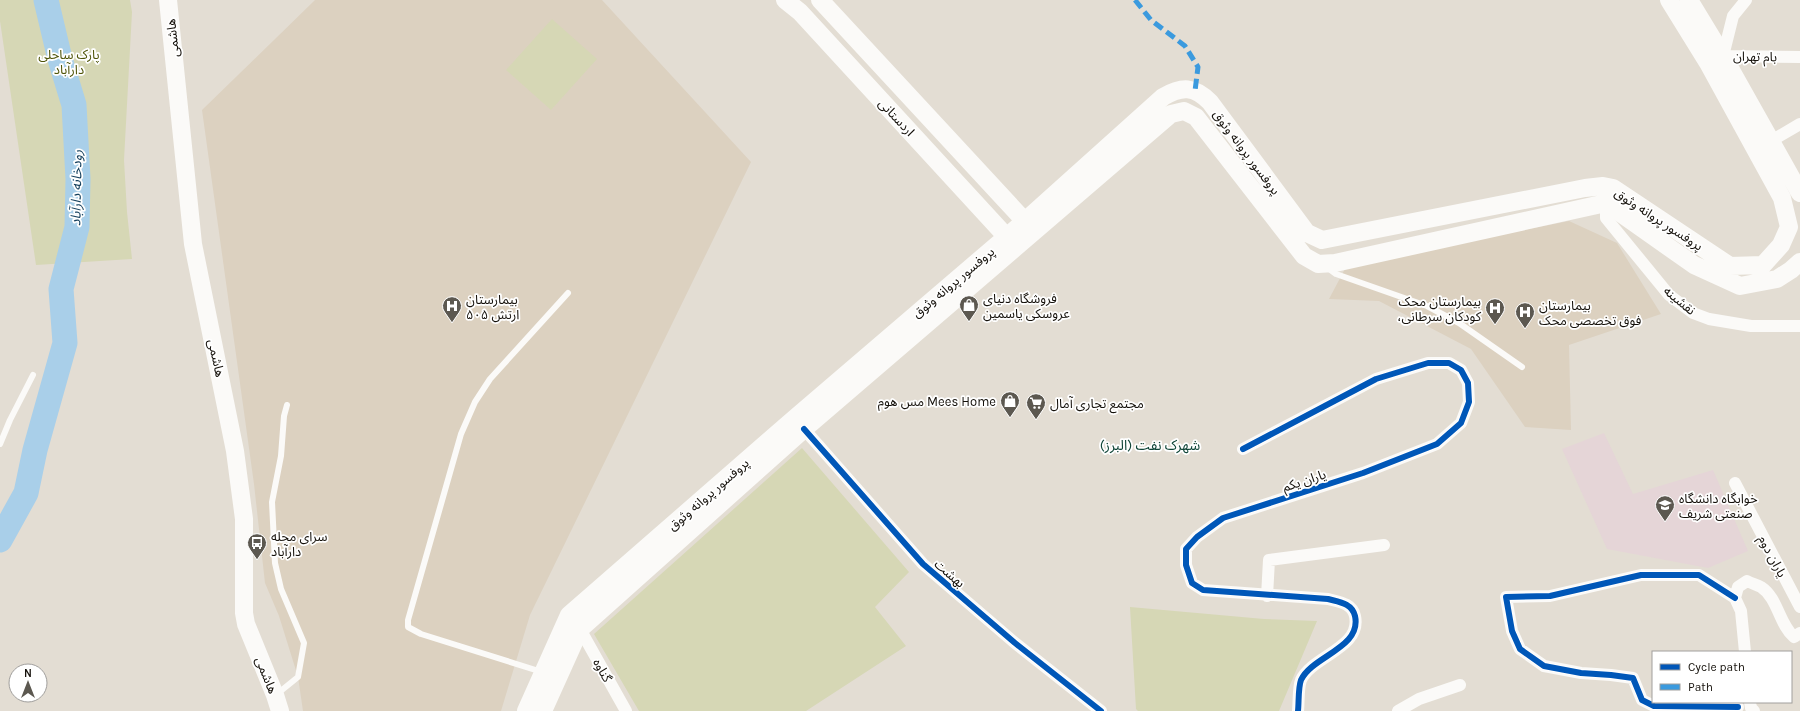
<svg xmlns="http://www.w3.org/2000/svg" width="1800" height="711" viewBox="0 0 1800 711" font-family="Karla,'Noto Sans Arabic',sans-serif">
	<rect width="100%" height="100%" fill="#e3ddd3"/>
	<path fill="#dcd1c0" d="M315,0H602L751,162L530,615L501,711H303L298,677L279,616L265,583L254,484L202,110Z
		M1569,221L1617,243L1661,314L1569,345L1571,430L1525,427L1471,349L1379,301L1329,299L1347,265Z"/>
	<path fill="#e5d5d7" d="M1604,433L1633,494L1713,470L1748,551L1708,568L1607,549L1562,449Z"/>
	<path fill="#d6d7b5" d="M0,0H130L132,12L124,160L127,212L132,259L36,265L0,21Z
		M552,19L597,59L551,110L506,70Z
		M802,448L909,572L875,607L906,646L806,711H639L594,634Z
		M1130,607L1264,619L1317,621L1279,711H1138L1136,709Z"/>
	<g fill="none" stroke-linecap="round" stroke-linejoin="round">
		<path stroke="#a9cfe9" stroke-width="25" d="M0,540L26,493L35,450L65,343L61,289L77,227L78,179L74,105L60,59L46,0"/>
		<path stroke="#fbfaf8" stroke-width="6" d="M1328,268L1336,274L1427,306L1459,323L1522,367
			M0,444L10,420L33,375
			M542,672L421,634L408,627V620L461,434L475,402L490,379L568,293
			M277,694L298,677L304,643L281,589L275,563L272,502L281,456L284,416L287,405"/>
		<path stroke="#fbfaf8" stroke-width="12" d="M1746,0L1733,16L1723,56L1800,57
			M1771,141L1800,124
			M1606,203V218L1669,295L1693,313L1709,319L1751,326H1800
			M804,429L923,564L1015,643L1101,711
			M1243,449L1376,379L1428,363H1449L1461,370L1468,383L1469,402L1461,423L1437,444L1363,473L1223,518L1197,537L1186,549V565L1192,583L1203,590L1328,599C1339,602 1352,603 1355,616C1362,648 1312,656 1301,680C1298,688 1299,702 1298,711
			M1735,483L1800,607
			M1267,596L1269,560L1384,545
			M1735,598L1699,575H1641L1550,596L1506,597L1512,631L1520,649L1544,666L1581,673L1611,675L1633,678L1642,700L1654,706L1738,707
			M580,629L626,711
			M1745,652L1741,611L1735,598L1738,587L1747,581C1751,583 1757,585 1761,587C1778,598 1779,624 1794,637L1800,633
			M1750,702L1751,708L1754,711
			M1398,711L1419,699L1460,685"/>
		<path stroke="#fbfaf8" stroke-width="18" d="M168,0L193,244L235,451L244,519V613L246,624L275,695L280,711
			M785,0L800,12L1015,246
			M820,0L1033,230
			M1689,0L1723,56L1800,193
			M526,711L569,615L795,418L1025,221L1163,97C1182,86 1194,86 1210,102L1307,233L1322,240L1585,188L1603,186L1613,188L1730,266L1763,265L1781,245L1789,227L1782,198L1708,63L1669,0
			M543,711L580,629L804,429L1171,114L1184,111L1196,117L1304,256L1318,264L1335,263L1606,203L1694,265L1740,286L1777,279L1791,270L1800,262"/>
		<path stroke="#3b9ade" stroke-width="5" stroke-dasharray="10 5" stroke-linecap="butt" d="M1135,0L1151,20L1185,46L1198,67L1195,91"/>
		<defs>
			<path id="cycleway" d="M804,429L923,564L1015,643L1101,711
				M1243,449L1376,379L1428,363H1449L1461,370L1468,383L1469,402L1461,423L1437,444L1363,473L1223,518L1197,537L1186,549V565L1192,583L1203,590L1328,599C1339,602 1352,603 1355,616C1362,648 1312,656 1301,680C1298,688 1299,702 1298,711
				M1735,598L1699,575H1641L1550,596L1506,597L1512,631L1520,649L1544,666L1581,673L1611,675L1633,678L1642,700L1654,706L1738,707"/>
		</defs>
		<use href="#cycleway" stroke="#fff" stroke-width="8"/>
		<use href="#cycleway" stroke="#0057b8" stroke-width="6"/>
	</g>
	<defs>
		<symbol id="shop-pin" viewBox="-11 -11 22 30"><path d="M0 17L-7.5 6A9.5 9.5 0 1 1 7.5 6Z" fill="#5c5850" stroke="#fff"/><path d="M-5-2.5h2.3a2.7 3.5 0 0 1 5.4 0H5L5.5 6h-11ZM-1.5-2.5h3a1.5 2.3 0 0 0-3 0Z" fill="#fff"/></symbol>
		<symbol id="hospital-pin" viewBox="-11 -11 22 30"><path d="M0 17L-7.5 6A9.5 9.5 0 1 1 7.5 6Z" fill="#5c5850" stroke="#fff"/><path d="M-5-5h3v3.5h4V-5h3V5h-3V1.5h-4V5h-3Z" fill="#fff"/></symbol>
		<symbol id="supermarket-pin" viewBox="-11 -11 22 30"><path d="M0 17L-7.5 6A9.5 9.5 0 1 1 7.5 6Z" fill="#5c5850" stroke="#fff"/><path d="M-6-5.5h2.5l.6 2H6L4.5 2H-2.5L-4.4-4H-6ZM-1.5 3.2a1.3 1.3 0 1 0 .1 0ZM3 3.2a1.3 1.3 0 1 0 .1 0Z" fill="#fff"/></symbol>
		<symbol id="university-pin" viewBox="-11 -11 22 30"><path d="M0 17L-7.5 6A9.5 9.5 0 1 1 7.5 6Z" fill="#5c5850" stroke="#fff"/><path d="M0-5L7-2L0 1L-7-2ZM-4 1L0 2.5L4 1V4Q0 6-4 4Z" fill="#fff"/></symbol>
		<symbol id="bus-pin" viewBox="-11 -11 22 30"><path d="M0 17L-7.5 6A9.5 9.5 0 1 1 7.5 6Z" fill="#5c5850" stroke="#fff"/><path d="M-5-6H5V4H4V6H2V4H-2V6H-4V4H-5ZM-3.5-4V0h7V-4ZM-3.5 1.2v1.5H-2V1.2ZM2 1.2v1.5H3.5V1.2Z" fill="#fff"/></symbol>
	</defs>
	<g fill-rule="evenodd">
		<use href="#shop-pin" x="958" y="294" width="22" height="30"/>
		<use href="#hospital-pin" x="441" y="295" width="22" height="30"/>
		<use href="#hospital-pin" x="1484" y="297" width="22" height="30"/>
		<use href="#hospital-pin" x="1514" y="301" width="22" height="30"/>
		<use href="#shop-pin" x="999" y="390" width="22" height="30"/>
		<use href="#supermarket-pin" x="1025" y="392" width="22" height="30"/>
		<use href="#university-pin" x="1654" y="494" width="22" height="30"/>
		<use href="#bus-pin" x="246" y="532" width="22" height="30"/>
	</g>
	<g text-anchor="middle" stroke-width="3.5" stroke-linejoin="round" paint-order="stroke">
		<g font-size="13" fill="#14100a" stroke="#fff">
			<text transform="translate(172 38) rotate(-96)" y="5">هاشمی</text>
			<text transform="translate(1755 56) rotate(1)" y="5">بام تهران</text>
			<text transform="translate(897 117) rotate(47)" y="5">اردستانی</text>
			<text transform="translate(1247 152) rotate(53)" y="5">پروفسور پروانه وثوق</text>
			<text transform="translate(1659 219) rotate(33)" y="5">پروفسور پروانه وثوق</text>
			<text transform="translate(953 282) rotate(-40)" y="5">پروفسور پروانه وثوق</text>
			<text transform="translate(1680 300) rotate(39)" y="5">نقشینه</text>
			<text transform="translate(217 358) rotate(78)" y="5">هاشمی</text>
			<text transform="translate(1304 480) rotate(-18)" y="5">یاران یکم</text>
			<text transform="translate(708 494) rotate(-41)" y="5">پروفسور پروانه وثوق</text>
			<text transform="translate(1773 556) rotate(62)" y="5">یاران دوم</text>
			<text transform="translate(950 573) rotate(41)" y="5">بهشت</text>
			<text transform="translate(603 670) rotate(61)" y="5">گناوه</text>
			<text transform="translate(267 675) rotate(68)" y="5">هاشمی</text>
		</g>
		<g font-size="13" fill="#4f5408" stroke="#fff">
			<text x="69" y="59">پارک ساحلی<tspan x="69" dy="15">دارآباد</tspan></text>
		</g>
		<g font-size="13" fill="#14100a" stroke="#fff" text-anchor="start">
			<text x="983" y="303">فروشگاه دنیای<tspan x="983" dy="15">عروسکی یاسمین</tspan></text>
			<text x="466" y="304">بیمارستان<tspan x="466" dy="15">۵۰۵ ارتش</tspan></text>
			<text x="1481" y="306" text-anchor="end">بیمارستان محک<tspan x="1481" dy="15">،کودکان سرطانی</tspan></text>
			<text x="1539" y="310">بیمارستان<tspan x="1539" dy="15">فوق تخصصی محک</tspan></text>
			<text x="996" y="406" text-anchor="end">مس هوم Mees Home</text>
			<text x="1050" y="408">مجتمع تجاری آمال</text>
			<text x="1679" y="503">خوابگاه دانشگاه<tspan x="1679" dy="15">صنعتی شریف</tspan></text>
			<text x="271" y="541">سرای محله<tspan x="271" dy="15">دارآباد</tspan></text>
		</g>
		<g font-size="14" font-style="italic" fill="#143f5c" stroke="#fff">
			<text transform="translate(76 188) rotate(-89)" y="5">رودخانه دارآباد</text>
		</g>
		<g font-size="14" fill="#0e4436" stroke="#fff">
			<text x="1150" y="450">شهرک نفت (البرز)</text>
		</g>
	</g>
	<rect x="1652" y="651" width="140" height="52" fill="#ffffff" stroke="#a19f9d"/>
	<rect x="1660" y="664" width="20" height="6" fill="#0057b8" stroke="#a19f9d"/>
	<text x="1688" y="671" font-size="12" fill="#14100a">Cycle path</text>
	<rect x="1660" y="684" width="20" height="6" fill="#3b9ade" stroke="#a19f9d"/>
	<text x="1688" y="691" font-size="12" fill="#14100a">Path</text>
	<g transform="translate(28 683)"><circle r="19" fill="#ffffff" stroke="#a19f9d"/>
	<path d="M0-3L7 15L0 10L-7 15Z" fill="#5c5850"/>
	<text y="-6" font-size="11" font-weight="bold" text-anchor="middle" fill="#14100a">N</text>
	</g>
</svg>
